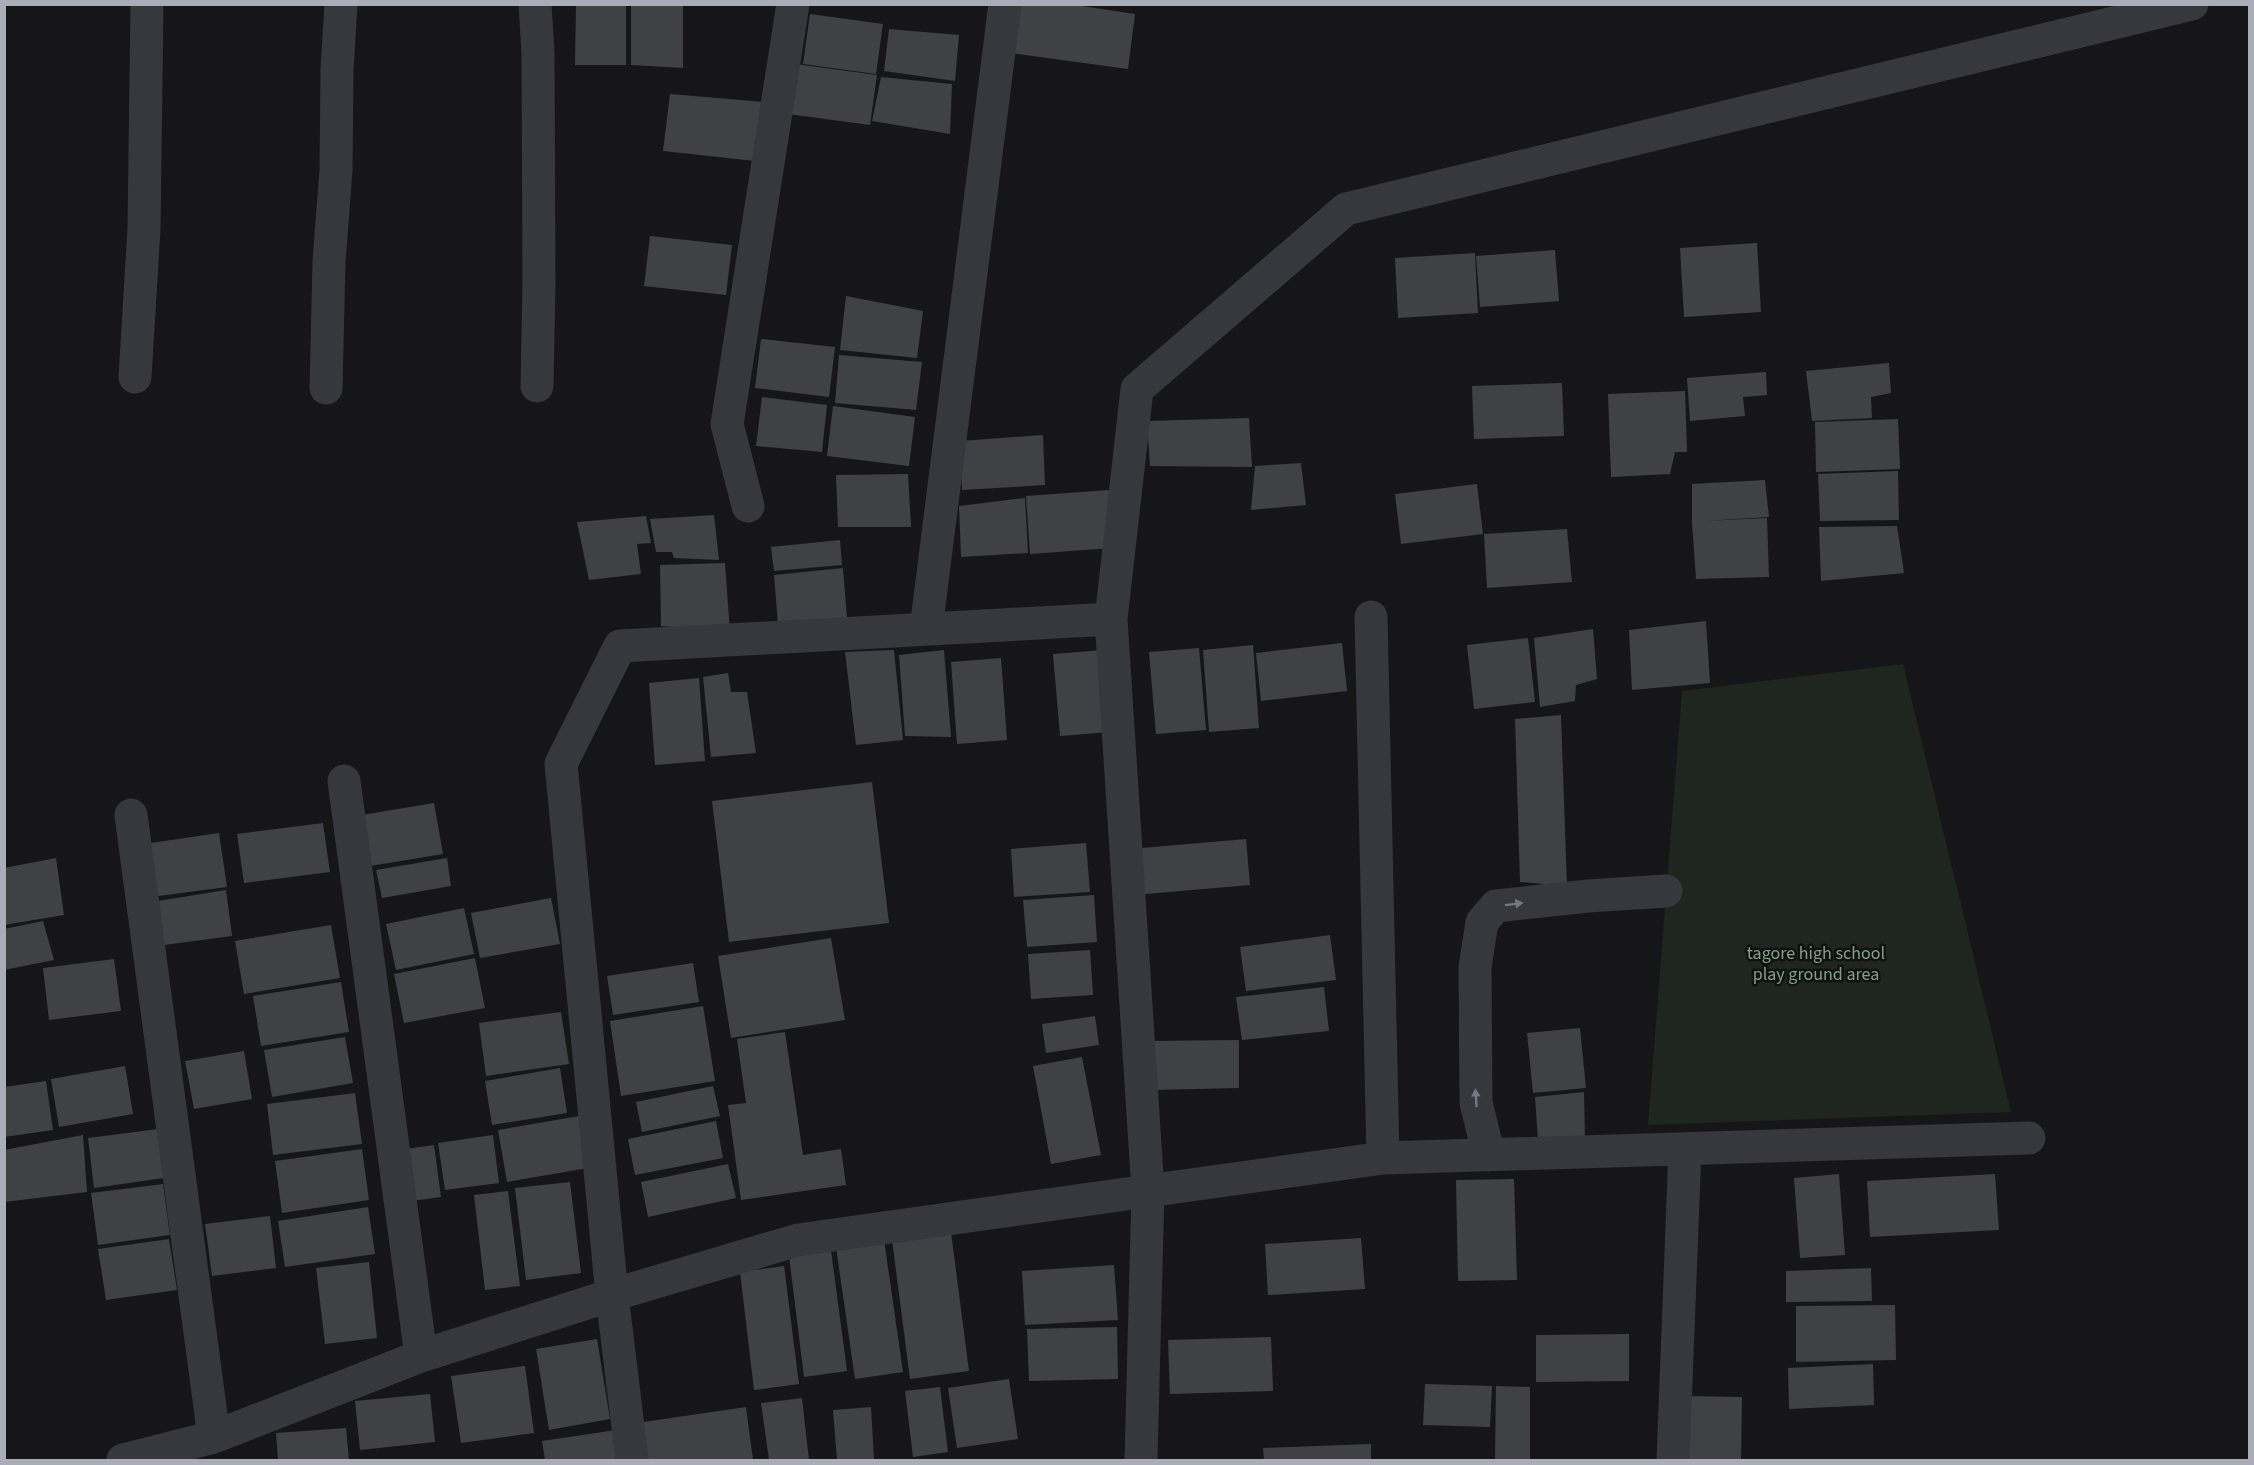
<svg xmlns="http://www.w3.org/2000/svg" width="2254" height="1465" viewBox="0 0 2254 1465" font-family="'Source Sans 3',sans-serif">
	<rect width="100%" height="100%" fill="#161618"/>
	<path fill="#1e261f" d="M1903,664L2011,1112L1648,1125L1682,691Z"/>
	<path fill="#404145" d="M576,4H626V65H575Z
		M631,4H683V68L631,65Z
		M1018,4H1069L1135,14L1128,69L1011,53Z
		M810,14L883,24L876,74L803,64Z
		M889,29L959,35L955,81L884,71Z
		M795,64L877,75L870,125L788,114Z
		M881,77L952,84L950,134L872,121Z
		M670,94L765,102L755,161L663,151Z
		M650,236L732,245L726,295L644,286Z
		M1757,243L1761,312L1684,317L1680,248Z
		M1555,250L1559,301L1480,307L1476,256Z
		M1475,253L1478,313L1398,318L1395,258Z
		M846,296L923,311L917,358L840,350Z
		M761,339L835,347L829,397L755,388Z
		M839,355L922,362L916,410L835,403Z
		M1889,363L1891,393L1871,397L1872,418L1812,421L1806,371Z
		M1766,372L1767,395L1743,397L1745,416L1690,421L1687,378Z
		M1562,383L1564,436L1474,439L1472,386Z
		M1685,391L1687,452H1675L1670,474L1611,477L1608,394Z
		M762,397L827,405L822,452L756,446Z
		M833,406L915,417L909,466L827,456Z
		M1249,418L1252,467L1150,466L1147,421Z
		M1898,419L1900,469L1816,472L1815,422Z
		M1043,435L1045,485L962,490L960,441Z
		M1301,463L1306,505L1251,510L1255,466Z
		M1898,471L1899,520L1820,521L1818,474Z
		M908,474L911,527H838L836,475Z
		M1765,480L1769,517L1703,521L1767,518L1769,577L1696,579L1692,523V484Z
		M1477,484L1483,534L1401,544L1395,494Z
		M1109,490L1112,548L1030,554L1026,496Z
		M1025,498L1028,553L961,557L959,506Z
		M714,515L719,560L674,558L672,552H656L650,519Z
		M646,516L651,543L637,544L641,574L589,580L577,522Z
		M1897,526L1904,573L1821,581L1819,527Z
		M1567,529L1572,582L1487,588L1484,534Z
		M840,540L842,565L774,571L771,547Z
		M725,563L730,632L661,626L660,565Z
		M843,568L847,618L778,625L774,575Z
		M1706,621L1710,683L1632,690L1629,630Z
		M1593,629L1597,679L1576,685L1575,701L1540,707L1534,638Z
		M1528,638L1535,702L1474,709L1467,645Z
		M1342,643L1347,691L1261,701L1256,653Z
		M1253,645L1259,728L1209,732L1203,650Z
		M1199,648L1206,730L1156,734L1149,652Z
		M894,650L903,740L856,745L845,652Z
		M944,650L951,737L905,736L899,655Z
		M1104,650L1110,732L1060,736L1053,654Z
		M1001,658L1007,740L957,744L951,662Z
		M728,673L731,692H747L756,753L711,757L703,677Z
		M699,678L705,761L655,765L649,683Z
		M1561,715L1567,886L1520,882L1515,719Z
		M872,782L889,923L729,942L712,801Z
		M434,803L443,854L364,867L356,816Z
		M323,823L330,872L244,883L237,834Z
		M219,833L227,887L151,897L144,844Z
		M1246,839L1250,885L1134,895L1130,849Z
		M1086,843L1090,892L1014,897L1011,849Z
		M56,858L64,915L4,925V868Z
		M447,858L451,886L382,898L376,870Z
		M226,890L232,936L164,945L158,901Z
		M1094,895L1097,942L1027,947L1023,900Z
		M551,898L560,944L480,958L471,913Z
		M464,908L474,954L396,970L386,924Z
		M43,921L54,960L4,970V929Z
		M331,925L340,978L244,994L235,941Z
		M1330,935L1336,980L1246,991L1240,947Z
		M831,938L845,1020L731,1038L718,956Z
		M1090,950L1093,995L1031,999L1028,954Z
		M475,958L485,1008L404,1023L394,974Z
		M114,959L121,1011L49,1020L43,968Z
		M693,963L699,1002L613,1015L607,976Z
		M341,982L349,1032L261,1046L253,996Z
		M1324,987L1329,1031L1242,1040L1236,997Z
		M703,1006L715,1081L621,1096L610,1021Z
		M561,1012L569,1064L486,1076L479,1023Z
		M1095,1016L1099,1045L1046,1053L1042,1024Z
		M1580,1028L1586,1088L1533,1093L1527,1033Z
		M785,1032L803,1155L841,1149L846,1185L741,1200L728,1105L746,1103L737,1039Z
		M345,1037L353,1083L272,1097L264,1050Z
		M1239,1040V1088L1150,1090L1149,1041Z
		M244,1051L252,1099L194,1109L185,1061Z
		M1082,1057L1101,1155L1051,1164L1033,1066Z
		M125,1066L133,1114L59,1127L51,1079Z
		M560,1068L567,1113L492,1125L485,1081Z
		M46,1081L53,1130L4,1137V1087Z
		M713,1086L720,1116L642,1132L636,1102Z
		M1584,1092L1585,1141L1538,1140L1535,1097Z
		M355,1093L362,1144L273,1155L267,1104Z
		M585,1115L594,1167L507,1182L498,1130Z
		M716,1121L723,1158L635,1175L628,1139Z
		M158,1129L164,1178L94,1188L88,1138Z
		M83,1135L87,1192L4,1202V1150Z
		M493,1135L499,1183L445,1190L438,1143Z
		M434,1145L441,1197L404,1202L398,1150Z
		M362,1149L369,1200L282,1213L275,1161Z
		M728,1164L736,1198L648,1217L641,1182Z
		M1839,1174L1845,1255L1800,1258L1794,1178Z
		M1995,1174L1999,1230L1870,1237L1867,1181Z
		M1514,1179L1517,1280L1458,1281L1456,1180Z
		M570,1182L581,1273L526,1280L515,1188Z
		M163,1184L170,1235L98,1245L91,1193Z
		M508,1191L520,1286L485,1290L474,1195Z
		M368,1207L375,1254L285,1267L278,1221Z
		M270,1216L276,1268L212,1276L205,1224Z
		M951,1232L969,1371L910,1379L892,1240Z
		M1361,1238L1365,1289L1268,1295L1265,1244Z
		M169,1239L177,1290L106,1300L98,1249Z
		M884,1239L903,1372L855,1379L836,1247Z
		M831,1250L847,1371L804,1377L789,1256Z
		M369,1262L377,1338L325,1344L316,1268Z
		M1114,1265L1118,1320L1025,1325L1022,1271Z
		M784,1266L799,1384L754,1390L740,1272Z
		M1871,1268L1872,1301L1786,1302V1271Z
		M1895,1305L1896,1360L1796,1362V1306Z
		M1117,1327L1118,1379L1029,1381L1027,1329Z
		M1629,1334V1381L1536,1382V1335Z
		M1271,1337L1273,1391L1170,1394L1168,1340Z
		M597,1339L610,1419L549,1430L536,1349Z
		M1873,1364L1874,1405L1789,1409L1788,1368Z
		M525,1366L534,1433L461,1443L451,1376Z
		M1009,1379L1018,1439L957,1448L948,1388Z
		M1425,1384L1492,1386L1490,1427L1423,1425Z
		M1496,1386L1530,1387V1460H1495Z
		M940,1387L948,1452L913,1457L905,1391Z
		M430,1394L435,1442L360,1450L355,1401Z
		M1685,1396L1742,1397L1741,1460H1684Z
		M802,1398L809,1460H769L761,1403Z
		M746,1407L753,1460H635L630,1424Z
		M871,1407L874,1459L837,1460L833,1410Z
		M346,1428L349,1460H278L276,1433Z
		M616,1430L620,1460H545L542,1441Z
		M1371,1444V1460H1264L1263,1448Z"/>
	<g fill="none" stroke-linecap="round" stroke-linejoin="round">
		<path stroke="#37383d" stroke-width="33" d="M535,4L538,53L539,285L537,386
			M135,377L144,229L147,4
			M326,388L329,262L336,170L337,70L341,4
			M748,506L727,424L793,4
			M1371,617L1383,1158
			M1111,619L1148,1191L1141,1460
			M926,629L1005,4
			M344,781L421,1356
			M131,815L214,1437
			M1489,1155L1476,1103L1475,967L1482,922L1496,906L1588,896L1666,891
			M123,1460L214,1437L421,1356L612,1295L798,1240L1383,1158L2029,1138
			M632,1460L612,1295L561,764L620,646L1111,619L1137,389L1346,209L2192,4
			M1673,1460L1685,1149"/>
	</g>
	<defs><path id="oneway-solid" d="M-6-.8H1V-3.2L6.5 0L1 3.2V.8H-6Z" transform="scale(1.5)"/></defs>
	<g fill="#757881">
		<use href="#oneway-solid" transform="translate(1514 904) rotate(-7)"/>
		<use href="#oneway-solid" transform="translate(1476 1098) rotate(-94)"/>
	</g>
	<g text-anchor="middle" stroke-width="5" stroke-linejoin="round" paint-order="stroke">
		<g font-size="18" fill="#7fa381" stroke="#111113">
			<text x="1816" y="959">tagore high school<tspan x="1816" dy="21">play ground area</tspan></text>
		</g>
	</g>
	<rect width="2254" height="1465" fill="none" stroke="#a8adb8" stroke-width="12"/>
</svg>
